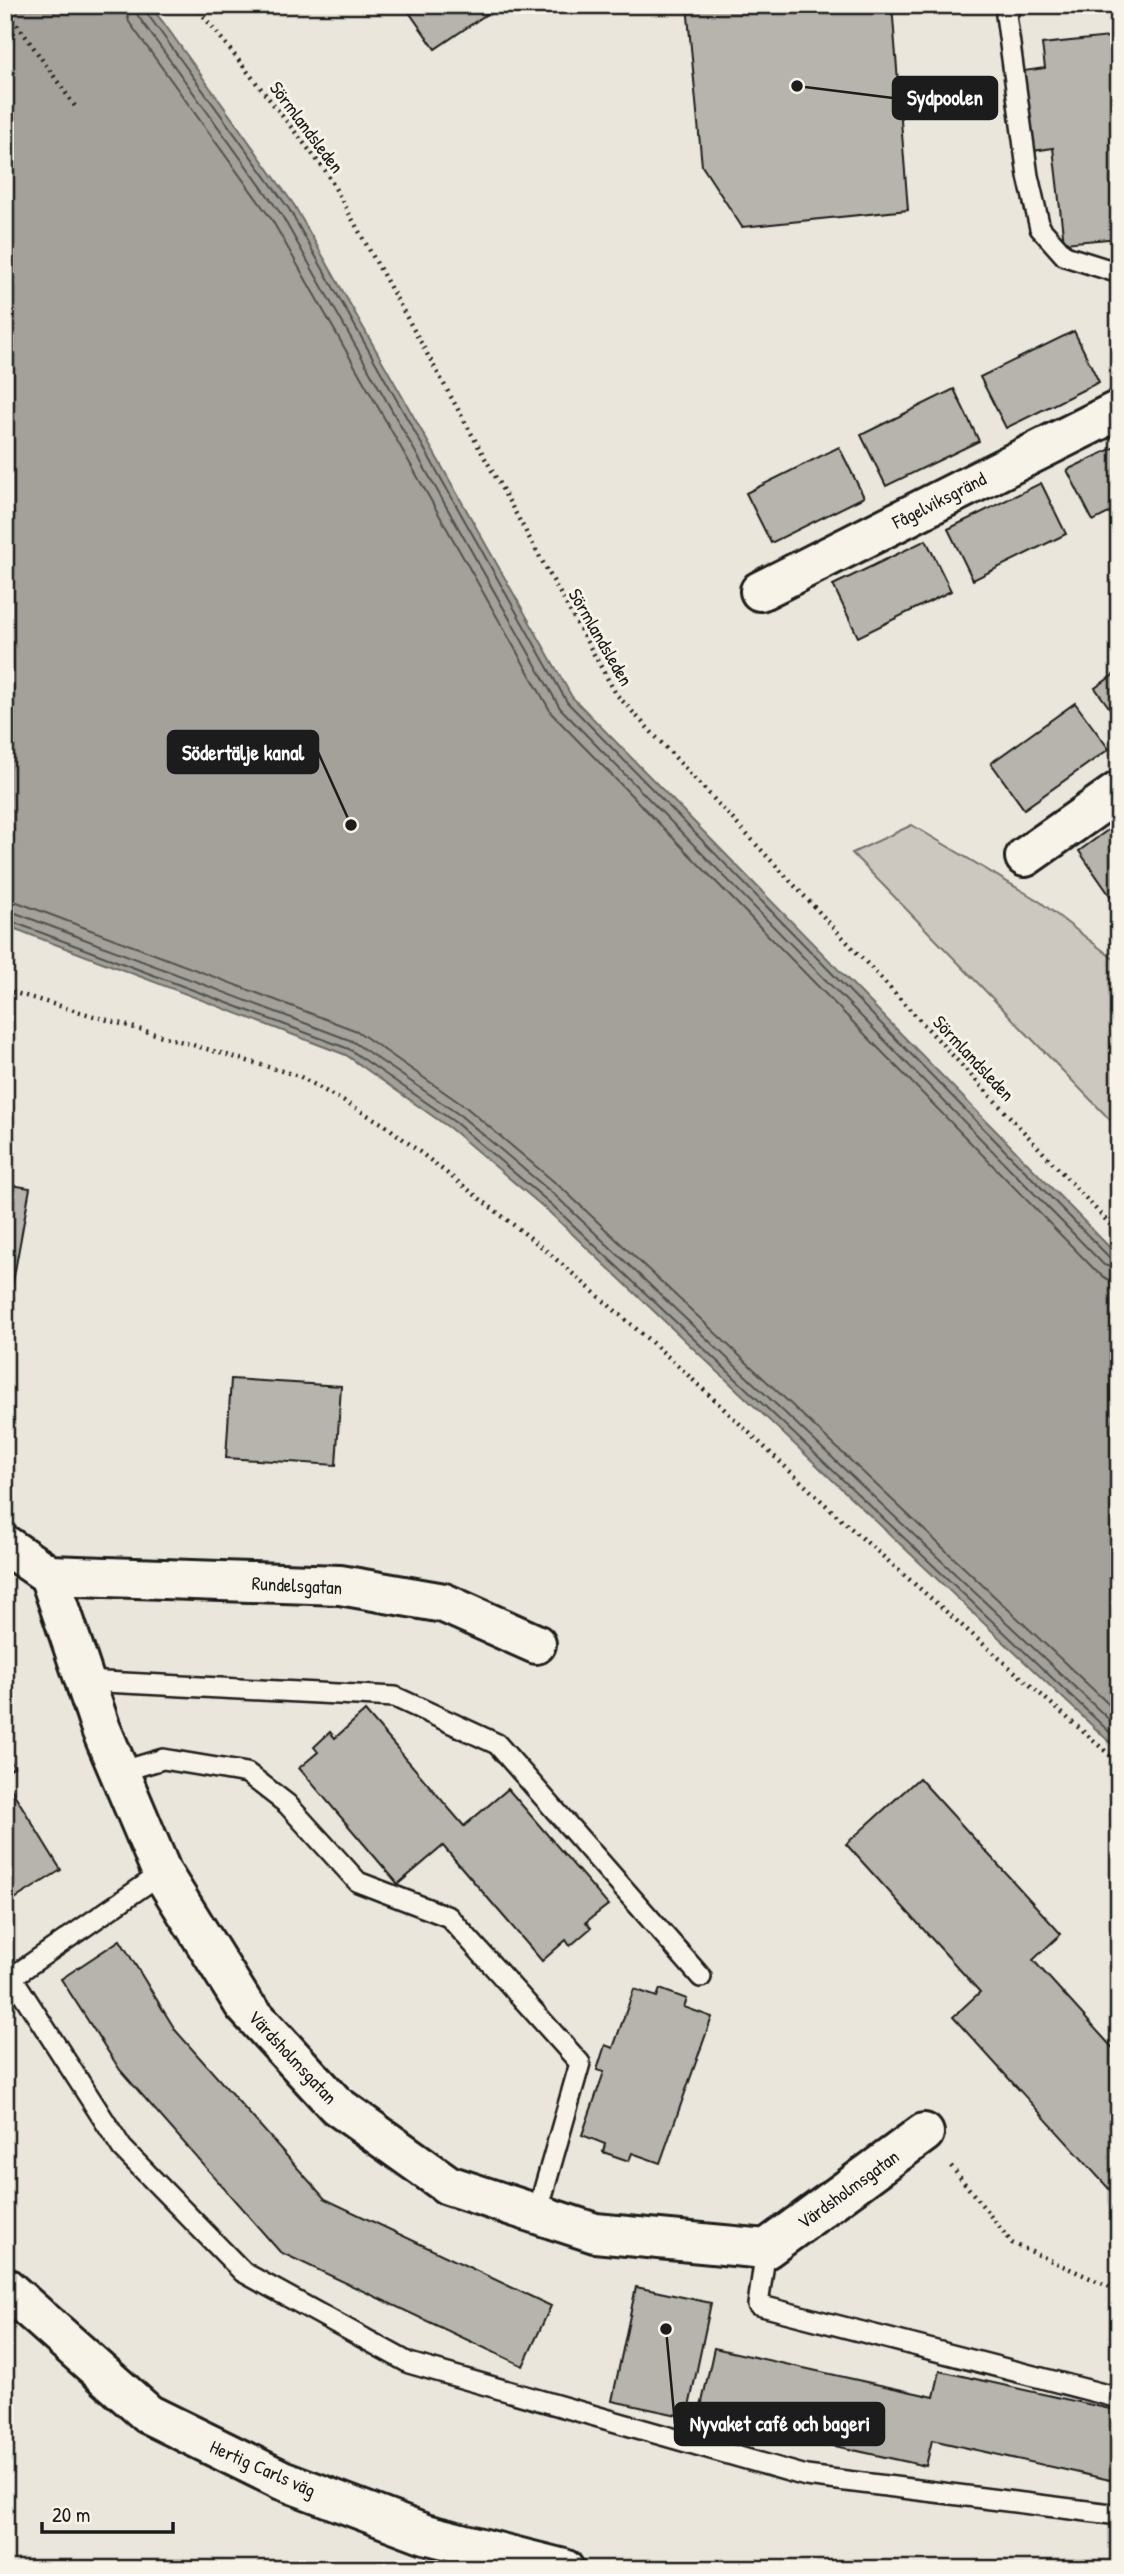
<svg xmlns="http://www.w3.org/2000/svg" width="1124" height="2574" viewBox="0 0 1124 2574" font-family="'Patrick Hand',sans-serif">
	<rect width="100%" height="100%" fill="#eae6dc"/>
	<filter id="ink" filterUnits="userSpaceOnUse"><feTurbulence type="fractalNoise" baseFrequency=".0143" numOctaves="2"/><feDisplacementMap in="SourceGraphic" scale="14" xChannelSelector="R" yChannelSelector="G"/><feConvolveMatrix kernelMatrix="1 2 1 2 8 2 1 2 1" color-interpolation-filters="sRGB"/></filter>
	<g filter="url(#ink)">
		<path fill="#ccc8c0" stroke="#74726e" stroke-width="2" d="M912,825L1039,901L1119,963V1129L852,853Z"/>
		<path fill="#a3a19a" stroke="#6d6c68" stroke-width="2" d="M5,5H149L163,22L294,205L572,697L1119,1257V1751L547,1210L451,1129L346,1055L5,925Z"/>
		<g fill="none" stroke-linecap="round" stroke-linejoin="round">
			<path stroke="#52514e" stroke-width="2" d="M125,5L129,22L272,220L552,714L1097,1272L1107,1279L1119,1281
				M136,5L138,16L281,214L560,708L1104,1265L1119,1270
				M144,5L146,12L289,209L567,702L1111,1259L1119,1261
				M5,900L17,902L357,1031L467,1108L565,1191L1119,1714
				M5,911L13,912L352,1041L461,1116L558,1198L1119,1729
				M5,919L349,1049L456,1123L552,1205L1119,1741"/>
		</g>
		<path fill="#b6b4ac" stroke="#1c1c1c" stroke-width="2" d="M404,5H500L435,49Z
			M687,5H892L908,210L742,227L702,166Z
			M1119,36V238L1064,243L1053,148L1033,151L1024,71L1045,68L1042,44Z
			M1074,331L1099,382L1006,428L980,377Z
			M954,389L979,441L886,486L861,435Z
			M1119,445V508L1093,521L1067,470Z
			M839,447L864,497L771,543L746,493Z
			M1041,483L1066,534L973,580L948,529Z
			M926,540L951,591L858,637L833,585Z
			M1119,671V721L1095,688Z
			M1075,703L1109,749L1024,809L991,763Z
			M1119,822V891L1111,897L1079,851Z
			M5,1184L30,1188L5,1326Z
			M231,1379L341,1386L336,1465L226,1458Z
			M365,1711L464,1826L508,1789L608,1905L586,1922L591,1928L570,1946L566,1940L542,1961L443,1846L398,1884L299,1768L318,1752L314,1747L330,1732L335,1738Z
			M5,1752L14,1767L5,1772Z
			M919,1778L1061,1934L1033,1960L1119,2055V2200L953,2017L980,1992L846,1844Z
			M5,1779L61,1870L5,1905Z
			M120,1940L176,2031L325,2199L551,2306L523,2366L280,2252L120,2070L61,1979Z
			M634,1989L657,1997L660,1989L687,1999L684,2007L712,2017L660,2163L632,2153L629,2161L603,2152L605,2144L582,2135L604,2072L597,2070L605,2045L613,2048Z
			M636,2287L711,2303L687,2417L612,2401Z
			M714,2348L934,2397L940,2371L1119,2411V2482L932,2440L926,2466L699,2416Z"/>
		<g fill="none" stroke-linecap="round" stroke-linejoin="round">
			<defs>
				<path id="lane" d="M1012,5L1006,15L1028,176L1040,228L1065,256L1119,273
					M85,1681L395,1697L497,1744L701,1977
					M119,1772L163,1759L247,1773L287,1804L358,1882L449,1917L580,2063L537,2214
					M5,1972L12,1977L122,2148L243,2272L409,2363L806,2476L1119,2515
					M12,1977L162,1873
					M766,2249L758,2305L1119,2398"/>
				<path id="street" d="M760,591L1119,410
					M1025,857L1119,791
					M5,1545L49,1575L101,1729L162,1873L244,2005L336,2105L448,2185L595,2233L766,2249L924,2133
					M49,1575L340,1585L444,1603L536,1644"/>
				<path id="secondary" d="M5,2287L148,2414L282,2480L425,2534L564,2569"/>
			</defs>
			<use href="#lane" stroke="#1c1c1c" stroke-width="24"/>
			<use href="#street" stroke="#1c1c1c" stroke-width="44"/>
			<use href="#secondary" stroke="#1c1c1c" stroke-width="44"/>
			<path stroke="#1c1c1c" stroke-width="4.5" stroke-dasharray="2 5" stroke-linecap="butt" d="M195,5L325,170L616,694L1119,1234
				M5,7L77,109
				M5,990L299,1076L385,1125L542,1247L673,1361L846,1524L1119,1763
				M951,2166L1012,2243L1119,2291"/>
			<use href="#lane" stroke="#f7f3e8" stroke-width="19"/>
			<use href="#street" stroke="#f7f3e8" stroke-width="38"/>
			<use href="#secondary" stroke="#f7f3e8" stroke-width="38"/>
		</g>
	</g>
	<g text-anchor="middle" stroke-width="6" stroke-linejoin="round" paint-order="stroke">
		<g font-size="19" fill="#1c1c1c" stroke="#f7f3e8">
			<text transform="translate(307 127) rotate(53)" y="7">Sörmlandsleden</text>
			<text transform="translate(939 500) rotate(-27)" y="7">Fågelviksgränd</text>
			<text transform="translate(601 637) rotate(60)" y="7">Sörmlandsleden</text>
			<text transform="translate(974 1058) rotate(47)" y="7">Sörmlandsleden</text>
			<text transform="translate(297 1585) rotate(3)" y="7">Rundelsgatan</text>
			<text transform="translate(293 2057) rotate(47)" y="7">Värdsholmsgatan</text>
			<text transform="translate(848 2189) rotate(-36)" y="7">Värdsholmsgatan</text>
			<text transform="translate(263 2468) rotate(24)" y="7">Hertig Carls väg</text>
		</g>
	</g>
	<path fill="none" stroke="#1c1c1c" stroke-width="2.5" d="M797 86L893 98M351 825L318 752M666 2329L675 2424"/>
	<g fill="#1c1c1c" stroke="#f7f3e8" stroke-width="2.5">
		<circle cx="797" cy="86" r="7"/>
		<circle cx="351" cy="825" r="7"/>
		<circle cx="666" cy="2329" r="7"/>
	</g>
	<g fill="#1c1c1c" stroke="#1c1c1c" stroke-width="2.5">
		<rect x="893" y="77" width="104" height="42" rx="7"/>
		<rect x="168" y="731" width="150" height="42" rx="7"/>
		<rect x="675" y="2403" width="209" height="42" rx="7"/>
	</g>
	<g font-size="21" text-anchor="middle" font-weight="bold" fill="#fff">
		<text x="945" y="105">Sydpoolen</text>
		<text x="243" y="760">Södertälje kanal</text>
		<text x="780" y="2431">Nyvaket café och bageri</text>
	</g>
	<rect width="1124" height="2574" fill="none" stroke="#f7f3e8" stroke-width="28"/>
	<rect x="14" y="14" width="1096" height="2546" fill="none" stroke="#1c1c1c" stroke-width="2.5" filter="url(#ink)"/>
	<path d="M42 2522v10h131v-10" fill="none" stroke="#1c1c1c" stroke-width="3.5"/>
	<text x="52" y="2522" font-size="21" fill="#1c1c1c" stroke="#f7f3e8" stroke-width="5" paint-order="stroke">20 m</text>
</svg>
